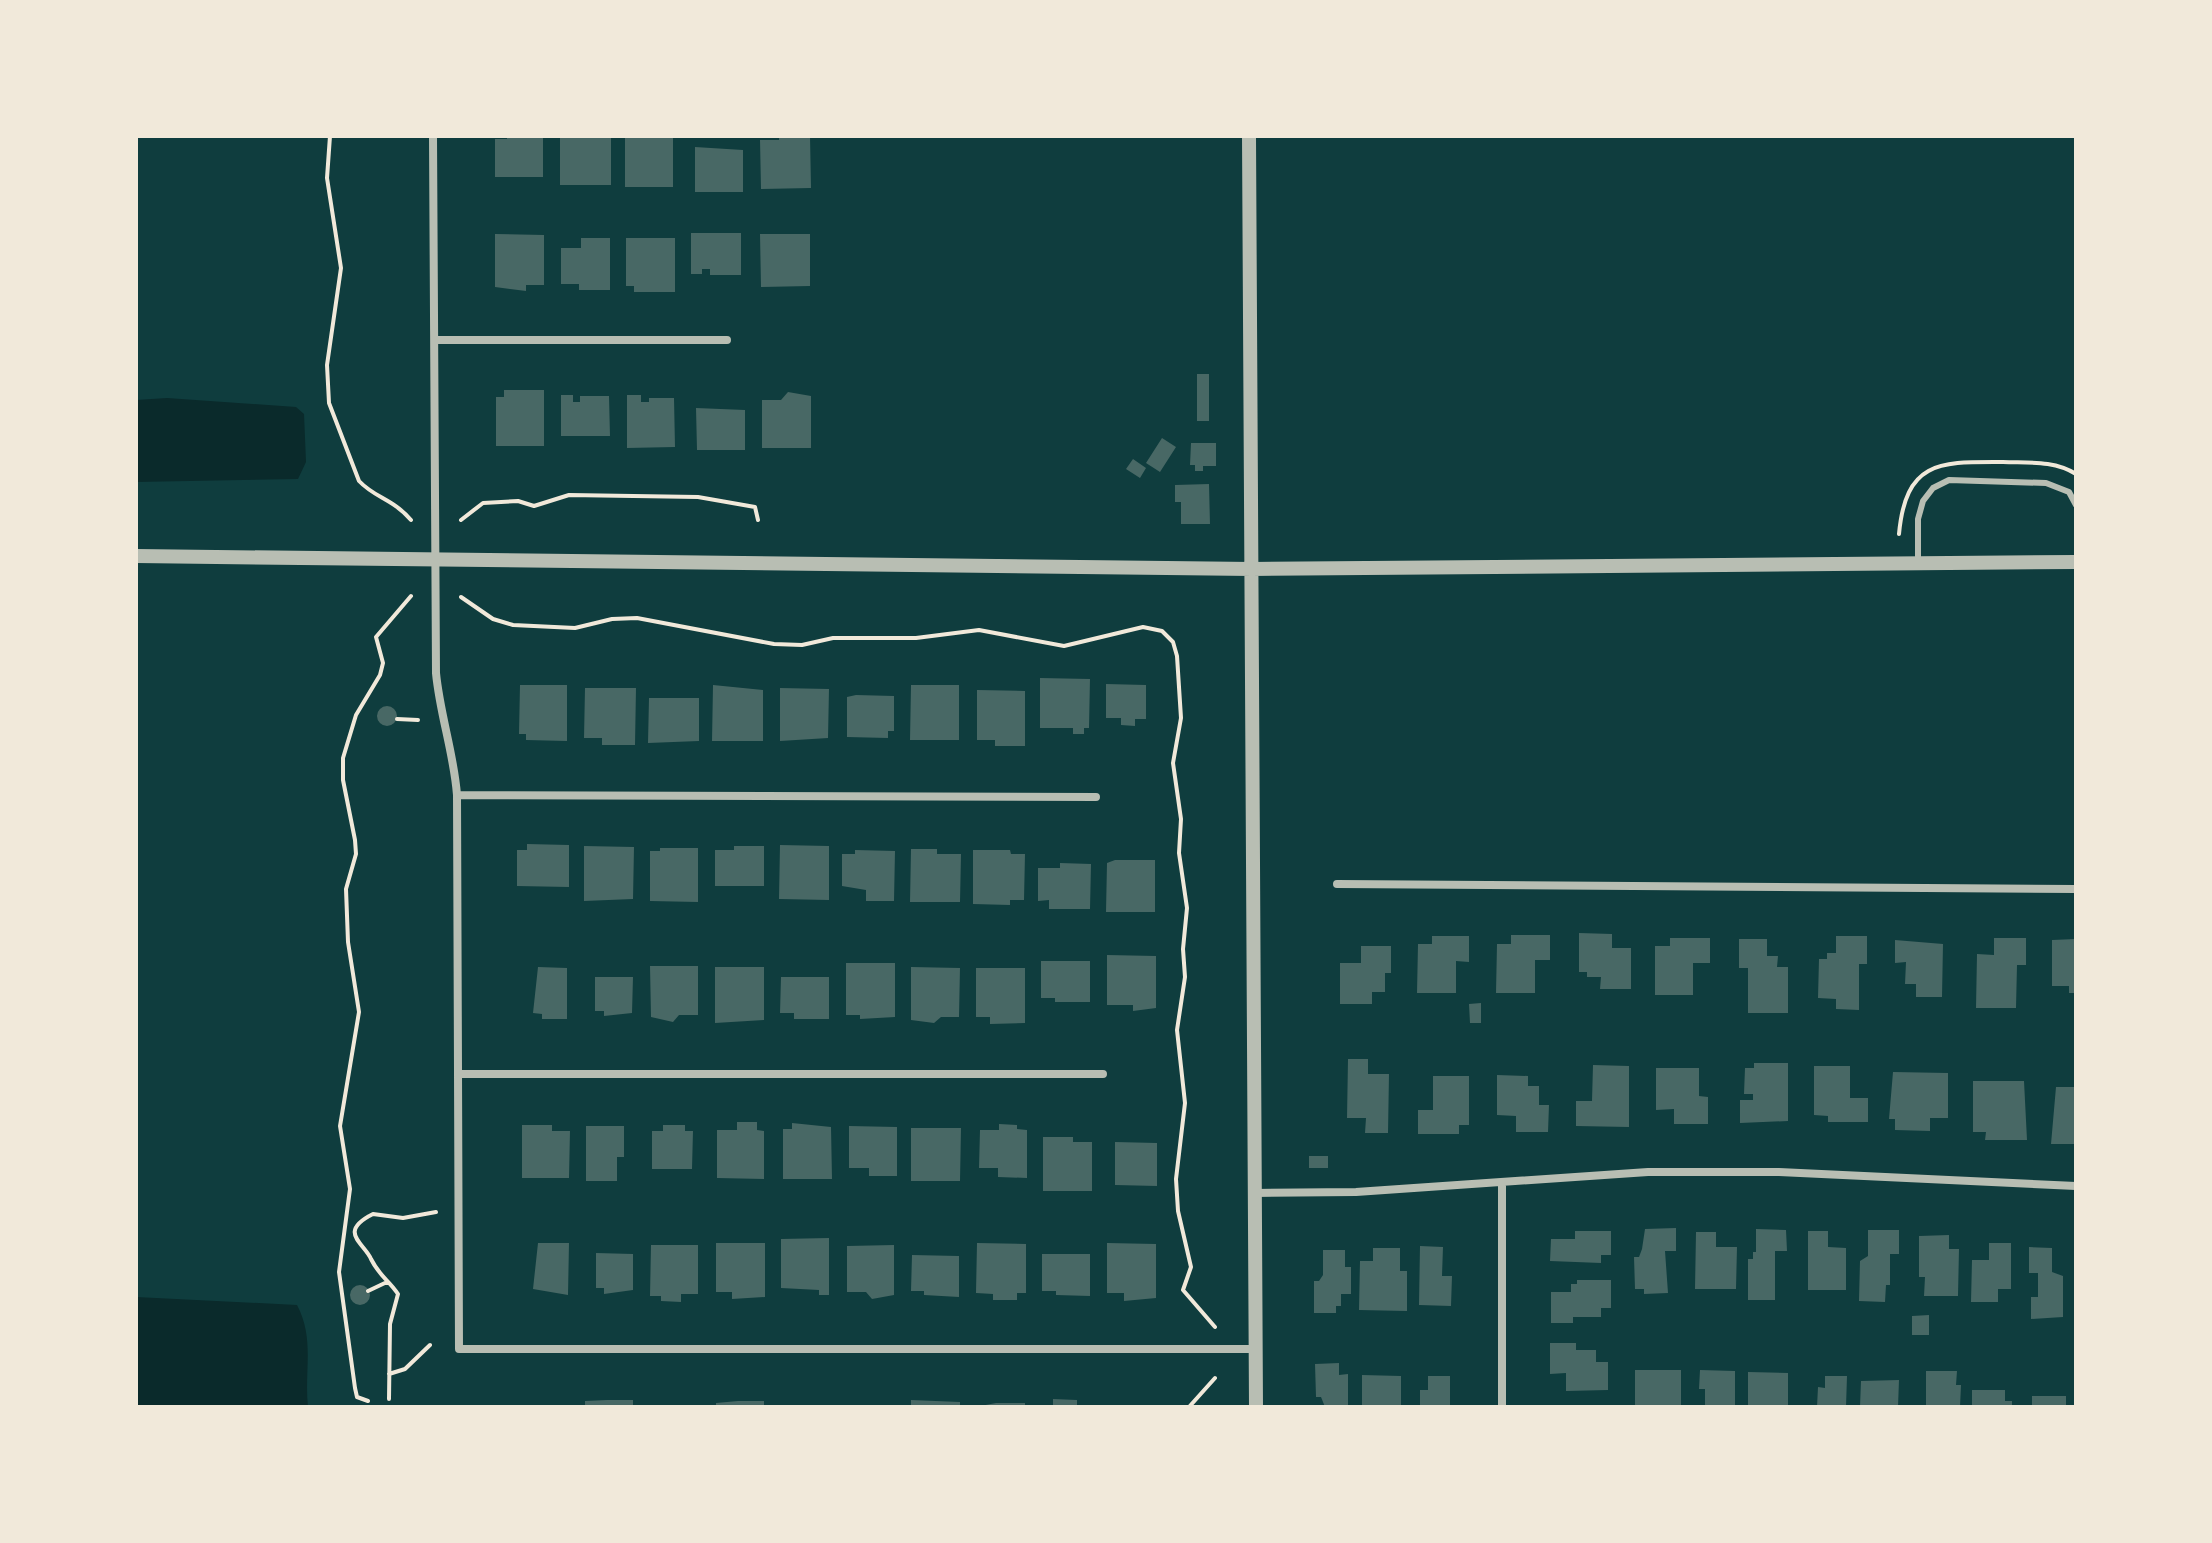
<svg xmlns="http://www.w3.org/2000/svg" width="2212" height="1543" viewBox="0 0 2212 1543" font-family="Figtree,sans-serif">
	<rect width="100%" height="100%" fill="#0f3d3e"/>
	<path fill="#0a2a2b" d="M167,398L296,407L304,414L306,462L298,479L136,482V400Z
		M136,1297L297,1305C315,1339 304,1371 308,1407H136Z"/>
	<path fill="#486865" d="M507,136H543V177H495V139H507Z
		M560,136L611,138V185H560Z
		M625,136L673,138V187H625Z
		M779,136H810L811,188L761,189L760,140H779Z
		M695,147L743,150V192H695Z
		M691,233H741V275H710V269H702V274H691Z
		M495,234L544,235V285H526V291L495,287Z
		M760,234H810V286L761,287Z
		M581,238H610V290H579V284H561V248H581Z
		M626,238H675V292H634V286H626Z
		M1197,374H1209V421H1197Z
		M504,390H544V446H496V397H504Z
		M788,392L811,396V448H762V400H781Z
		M561,395H573V402H580V396H609L610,436H561Z
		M627,395H641V402H649V398H674L675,447L627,448Z
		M696,408L745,410V450H697Z
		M1162,438L1176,447L1160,472L1146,463Z
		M1191,443H1216V466H1203V471H1195V465H1190Z
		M1133,459L1146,468L1140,478L1126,469Z
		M1209,484L1210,524H1181V502H1175V485Z
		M1040,678L1090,679L1089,728H1084V734H1073V728H1040Z
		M1106,684L1146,685V719H1135V726L1121,725V718H1106Z
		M520,685H567V741L526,740V734H519Z
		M713,685L763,690V741H712Z
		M911,685H959V740H910Z
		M585,688H636L635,745H602V738H584Z
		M780,688L829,689L828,738L780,741Z
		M977,690L1025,691V746H995V740H977Z
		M856,695L894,696V731H888V738L847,737V697Z
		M649,698H699V741L648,743Z
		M377 716a10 10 0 1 1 20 0a10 10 0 1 1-20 0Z
		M527,844L569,845V887L517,886V850H527Z
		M780,845L829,846V900L779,899Z
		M584,846L634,847L633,899L584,901Z
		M734,846H764V886H715V850H734Z
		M660,848H698V902L650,901V851H660Z
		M911,849H937V854H961L960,902H910Z
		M855,850L895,851L894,901H866V890L842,886V854H855Z
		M973,850H1010L1011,854H1025L1024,900H1010V905L973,904Z
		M1115,860H1155V912H1106L1107,863Z
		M1060,863L1091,864L1090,909H1049V900L1038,901V868H1060Z
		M1579,933L1612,934V948H1631V989H1600L1601,977H1587V972H1579Z
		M1511,935H1550V960H1535V993H1496L1497,944H1511Z
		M1432,936H1469V962L1456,961V993H1417L1418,944H1432Z
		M1836,936H1867V964H1859V1010L1836,1009V999L1818,998L1819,959H1827V953H1836Z
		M1670,938H1710V963H1693V995H1655V946H1670Z
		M1994,938H2026V965H2017L2016,1008H1976L1977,954L1994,955Z
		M1739,939H1767V956H1778L1777,967H1788V1013H1748V968H1739Z
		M2076,939V993H2069V986H2052V940Z
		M1895,940L1943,944L1942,997H1916V984H1905L1906,962L1895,963Z
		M1361,946H1391V973H1385V992H1372V1004H1340V963H1361Z
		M1107,955L1156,956V1008L1133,1011V1005H1107Z
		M1041,961H1090V1002H1055V998H1041Z
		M846,963H895V1017L860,1019V1015H846Z
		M650,966H698V1015H679L673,1022L651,1017Z
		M538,967L567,968V1019H542V1014L533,1013Z
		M715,967H764V1020L715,1023Z
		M911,967L960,968L959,1017H941L934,1023L911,1020Z
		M976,968H1025V1023L990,1024V1017H976Z
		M595,977H633L632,1013L604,1016V1011H595Z
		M781,977H829V1019H794V1013H780Z
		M1481,1003V1023H1470L1469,1004Z
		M1348,1059H1368V1074H1389L1388,1133H1365L1366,1118H1347Z
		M1754,1063H1788V1121L1740,1123V1100H1753V1094H1744L1745,1068H1754Z
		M1593,1065L1629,1066V1127L1576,1126V1101H1592Z
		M1814,1066H1850V1098H1868V1122H1828V1116L1814,1115Z
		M1656,1068H1699V1096L1708,1097V1124H1674V1109L1656,1110Z
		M1893,1072L1948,1073V1118H1930V1131L1895,1130V1119H1889Z
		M1497,1075L1528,1076V1086H1539V1105H1549L1548,1132H1516V1116L1497,1115Z
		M1433,1076H1469V1125H1459V1134H1418V1110H1433Z
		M1973,1081H2024L2027,1140H1985L1986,1132H1973Z
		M2056,1087H2076V1144H2051Z
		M737,1122H757V1130L764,1131V1179L717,1178V1130H737Z
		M792,1123L831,1127L832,1179H783V1129H792Z
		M999,1124L1017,1125V1129L1027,1130V1178L998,1177V1168H979L980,1130H999Z
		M522,1125H552V1131H570L569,1178H522Z
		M663,1125H685V1131H693L692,1169H652V1131H663Z
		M586,1126H624V1157H617V1181H586Z
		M849,1126L897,1127V1176H869V1168H849Z
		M911,1128H961L960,1181H911Z
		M1043,1137H1073V1142H1092V1191H1043Z
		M1115,1142L1157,1143V1186L1115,1185Z
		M1309,1156H1328V1168H1309Z
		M1676,1228V1251H1665L1668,1293L1644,1294V1289H1635L1634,1257H1639L1642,1249L1645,1229Z
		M1756,1229L1786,1230L1787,1251H1775V1300H1748V1259H1753V1252H1756Z
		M1868,1230H1899V1254H1890V1285H1886L1885,1302L1859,1301L1860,1261L1868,1256Z
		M1575,1231H1611V1255H1601V1263L1550,1261L1551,1239H1575Z
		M1808,1231H1828V1247L1846,1248V1290H1808Z
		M1696,1232H1716V1247H1737L1736,1289H1695Z
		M1949,1235V1249H1959L1958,1296H1924L1925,1277H1919V1236Z
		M829,1238V1295H819V1290L781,1288V1239Z
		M538,1243H569L568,1295L533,1289Z
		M716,1243H765V1297L732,1299V1292H716Z
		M977,1243L1026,1244V1293H1017V1300H993V1294L976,1293Z
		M1107,1243L1156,1244V1298L1124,1301V1293H1107Z
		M1989,1243H2011V1289H1998V1302H1971L1972,1260H1989Z
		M651,1245H698V1294H681V1302L661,1301V1296H650Z
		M894,1245V1295L872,1299L866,1292H847V1246Z
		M1420,1246L1443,1247L1442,1276H1452L1451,1306L1419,1305Z
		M2029,1247L2052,1248V1272L2063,1276V1317L2031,1319V1297H2038V1273H2029Z
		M1373,1248H1400V1271H1407V1311L1359,1310L1360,1261H1373Z
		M1323,1250H1345V1267H1351V1294H1341V1306H1336V1313H1314V1281H1319L1323,1275Z
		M596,1253L633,1254V1290L604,1294V1288H596Z
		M1042,1254H1090V1296L1056,1295V1291H1042Z
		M912,1255L959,1256V1297L924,1295V1291H911Z
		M1577,1280H1611V1308H1601V1317H1573V1323H1551V1292H1571V1284H1577Z
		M350 1295a10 10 0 1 1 20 0a10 10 0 1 1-20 0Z
		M1929,1315V1335H1912V1316Z
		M1550,1343H1576V1350H1596V1362H1608V1390L1566,1391V1373L1550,1374Z
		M1339,1363V1375L1348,1374V1407H1325L1321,1397H1316L1315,1364Z
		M1635,1370H1681V1406L1635,1407Z
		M1700,1370L1735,1371V1406L1705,1407V1389H1699Z
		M1926,1371H1957L1956,1385H1961L1960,1407H1926Z
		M1748,1372L1788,1373V1407H1748Z
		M1362,1375L1401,1376V1407H1362Z
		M1428,1376H1450V1407H1420V1390H1428Z
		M1825,1376H1847L1846,1407H1817L1818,1387L1825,1388Z
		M1899,1380L1898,1407H1860L1861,1381Z
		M1972,1390H2005V1401H2012V1407H1972Z
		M2032,1396H2066V1407H2032Z
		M1053,1399L1077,1400V1407H1053Z
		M607,1400H633V1407H585V1401Z
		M911,1400L960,1402V1407H911Z
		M738,1401H764V1407H716V1403Z
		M996,1403H1025V1407H975Z"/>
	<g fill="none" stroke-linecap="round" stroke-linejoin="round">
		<path stroke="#f1e9da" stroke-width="4" d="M330,136L327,178L341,268L327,365L329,403L359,481C375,498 393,499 411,520
			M461,520L483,503L518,501L534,506L569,495L698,497L755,507L758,520
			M1899,534C1906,459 1941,462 2003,462C2028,463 2054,460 2076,474
			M461,597L493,619L513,625L575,628L612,619L637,618L774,644L802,645L833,638H916L979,630L1064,646L1143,627L1162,631L1173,642L1177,656L1181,718L1173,763L1181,819L1179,853L1187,908L1183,949L1185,977L1177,1030L1185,1103L1176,1179L1178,1211L1191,1267L1183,1290L1215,1327
			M397,719L418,720
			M368,1291L387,1282
			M389,1374L405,1369L430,1345
			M389,1399L390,1324L398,1294C388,1279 380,1277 371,1259C364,1243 337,1232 373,1214L403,1218L436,1212
			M368,1401L357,1397L355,1388L339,1272L350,1189L340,1126L359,1012L348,942L346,889L356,854L355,840L343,780V758L356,715L380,675L383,663L376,637L411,596
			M1189,1407L1215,1378"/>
		<path stroke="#b8beb3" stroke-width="6" d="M1918,562V519L1923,501L1933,488L1949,480L2046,483L2069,492L2076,505"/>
		<path stroke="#b8beb3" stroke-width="8" d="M433,136L436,673C440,715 454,754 457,795L459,1349H1254
			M435,340H727
			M457,795L1096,797
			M1337,884L2076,889
			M458,1074H1103
			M1254,1193L1356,1192L1648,1172H1779L2076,1186
			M1502,1407V1184"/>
		<path stroke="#b8beb3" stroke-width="14" d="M1249,136L1256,1407
			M136,556L1252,569L2076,562"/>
	</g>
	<rect width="2212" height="1543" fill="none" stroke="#f1e9da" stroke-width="276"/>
</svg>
